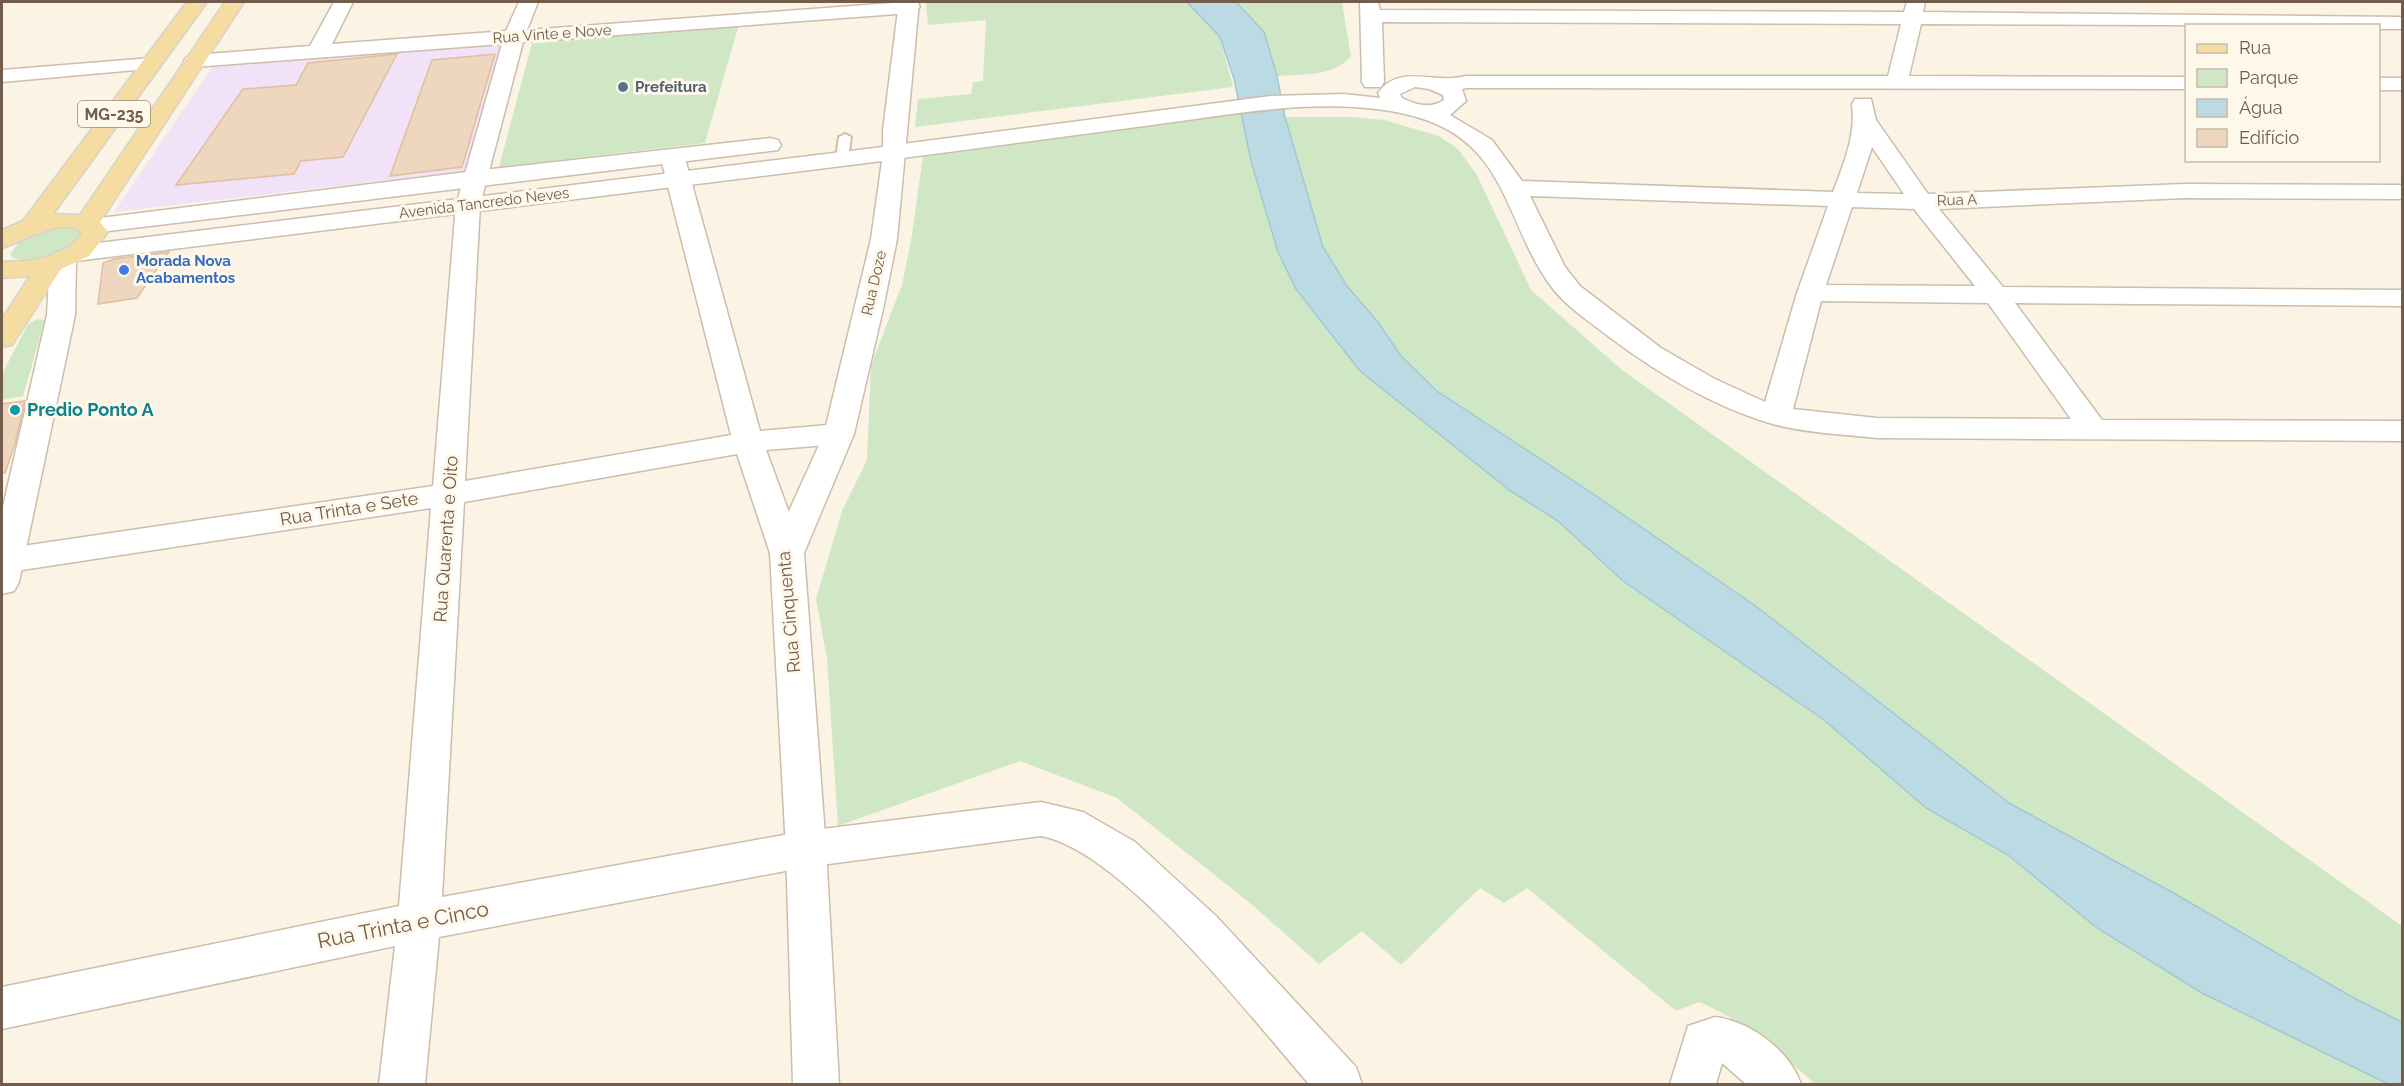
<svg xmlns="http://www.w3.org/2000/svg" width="2404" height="1086" viewBox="0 0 2404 1086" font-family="Raleway,sans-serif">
	<rect width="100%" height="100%" fill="#fbf4e5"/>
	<path fill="#f1e2f7" d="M503,41L465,171L114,212L212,67Z"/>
	<path fill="#d0e7c5" d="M926,2H1187L1220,37L1233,87L915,127L918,99L971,94L973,82L983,81L986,20L928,25Z
		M1236,2H1342L1351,56C1334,77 1302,74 1277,76L1264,32Z
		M739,24L705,143L499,167L533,39Z
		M1240,111L1251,161L1278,252L1296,289L1360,371L1509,490L1558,521L1623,581L1824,720L1926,808L2008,855L2097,928L2202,993L2388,1084H1815C1779,1052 1745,1021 1699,1002L1676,1011L1527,888L1504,903L1480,888L1401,965L1362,931L1319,964L1250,903L1117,798L1020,761L838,826L827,659L816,599L842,511L867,460L871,365L902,285L912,235L924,148Z
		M1285,117H1352L1384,120L1439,136L1458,149L1477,175L1531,290L1621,369L2402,926V1022L2352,997L2177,895L2009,803L1757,607L1436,389L1400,357L1378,322L1347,286L1323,247Z
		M60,227H72L84,234C64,252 41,267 13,258L10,254L20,241Z
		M38,319L45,320L23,396L2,400V374L28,324Z"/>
	<path fill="#bbdae3" stroke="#a2c8d4" stroke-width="1.5" d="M1187,2H1236L1264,32L1277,76L1285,117L1323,247L1347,286L1378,322L1401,356L1437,391L1586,489L1757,607L2009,803L2177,895L2352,997L2402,1022V1084H2388L2202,993L2097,928L2008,855L1926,808L1824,720L1623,581L1558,521L1509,490L1360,371L1296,289L1278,252L1251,161L1234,79L1220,37Z"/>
	<path fill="#eed6bf" stroke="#e0bea0" stroke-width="1.5" d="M397,54L343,157L301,161L294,174L176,185L243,89L296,85L308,63Z
		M495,54L462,167L390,176L432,60Z
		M169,252L137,298L98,304L103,263L114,259Z
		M25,401L15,444L5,473H2V404Z"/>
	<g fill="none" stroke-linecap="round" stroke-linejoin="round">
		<defs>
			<path id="service" d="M845,134L851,137L848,158L842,161L836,158L839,137Z"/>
			<path id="minor" d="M334,2H353L332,44L506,31L519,2H538L527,30L906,2L917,3L920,7L910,13L523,42L480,205L465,481L731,435L660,155L664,150H680L684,155L760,431L839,424L850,427L854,434L850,441L839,444L766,450L804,553L799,561L787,565L775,561L770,553L737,454L464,502L442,897L806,831L1041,802L1083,812L1135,842L1216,916L1356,1067L1362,1084H1309C1252,1019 1123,851 1041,836L806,867L439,937L425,1084H379L395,946L2,1029V987L399,906L431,508L2,573V549L433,486L456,205L502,44L194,67L187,65L184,61L187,57L194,55L310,46Z
				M1360,2H1378L1380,10L1904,12L1907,2H1925L1923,12L2402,17V29H2378V26L1921,24L1909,76L2186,77V89L1467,88L1462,89L1466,101L1450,115L1492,140L1522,181L1833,192C1844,163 1856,135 1852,104L1855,99H1871L1876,120L1928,194L2185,184L2402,185V199L2185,198L1939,209L2003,287L2402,290V306L2015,303L2102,420L2402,421V441L1877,438C1840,434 1801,433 1766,422C1709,404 1656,372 1608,336C1590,322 1567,307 1553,289C1505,226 1509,145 1420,118C1338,93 1235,114 1152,125C1066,136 981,148 895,159L887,157L883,152L887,147L895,145L1271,96L1343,94L1380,98L1378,93C1395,69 1420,78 1443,78C1451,79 1459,77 1467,76H1888L1901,24L1382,22L1384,82L1381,87H1365L1362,82ZM1415,87L1429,89L1443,95L1444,100C1431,109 1416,105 1402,98L1400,94ZM1872,147L1904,194L1857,193ZM1530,196L1828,206L1797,293L1765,402L1713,378L1661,348L1580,286L1565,267ZM1852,207L1914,209L1975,286L1826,285ZM1821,301L1988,303L2071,419L1877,418L1793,409Z
				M151,58L158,60L161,64L158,68L2,82V70Z
				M2378,78H2402V90H2378Z
				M1715,1017C1750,1021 1790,1051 1801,1084H1746L1722,1063L1716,1084H1670L1688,1026Z"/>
			<path id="tertiary" d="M899,2H919L897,239L883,309L854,434L804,553L826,849L839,1084H793L786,849L770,553L824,434L871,239L882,161L76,261L75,315L19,582L14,591L2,594V511L47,315L50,259L54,254L74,246L883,147V130Z
				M770,138L778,140L781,145L778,150L92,233L83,231L80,226L83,221L92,219L474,171Z"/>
			<path id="primary" d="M187,2H207L53,214L80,215L225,2H244L100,222L108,232L89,256L61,269L12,345L2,347V319L30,276L2,278V262C28,262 67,258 82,233C65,215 20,243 2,248V230L23,221Z"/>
		</defs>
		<use href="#service" stroke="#ccbdac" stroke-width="4"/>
		<use href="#minor" stroke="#ccbdac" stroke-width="3"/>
		<use href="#tertiary" stroke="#ccbdac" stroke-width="3"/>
		<use href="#primary" stroke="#d8d2cd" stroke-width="3"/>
		<use href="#service" fill="#fff" fill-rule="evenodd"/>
		<use href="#minor" fill="#fff" fill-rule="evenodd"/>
		<use href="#tertiary" fill="#fff" fill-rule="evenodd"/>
		<use href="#primary" fill="#f5dda2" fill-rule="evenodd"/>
	</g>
	<circle fill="#5c6f8a" stroke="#fef8eb" stroke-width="2" cx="623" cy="87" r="6"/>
	<circle fill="#3f7fe0" stroke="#fef8eb" stroke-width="2" cx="124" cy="270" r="6"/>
	<circle fill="#0f9aa8" stroke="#fef8eb" stroke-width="2" cx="15" cy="410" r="6"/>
	<g text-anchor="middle" stroke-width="6" stroke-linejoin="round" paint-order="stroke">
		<g font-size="15" fill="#725d4c" stroke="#fef8eb">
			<text transform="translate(552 34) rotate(-4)" y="5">Rua Vinte e Nove</text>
			<text transform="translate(1957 200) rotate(-2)" y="5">Rua A</text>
			<text transform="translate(484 203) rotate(-7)" y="5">Avenida Tancredo Neves</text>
			<text transform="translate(874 283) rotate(-77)" y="5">Rua Doze</text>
		</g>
		<g font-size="15" font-weight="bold" fill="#4e5e75" stroke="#fef8eb" text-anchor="start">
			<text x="635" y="92">Prefeitura</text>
		</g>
		<g font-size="15" font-weight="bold" fill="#366cbe" stroke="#fef8eb" text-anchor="start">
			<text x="136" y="266">Morada Nova<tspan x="136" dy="17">Acabamentos</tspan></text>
		</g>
		<rect fill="#fef8eb" stroke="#9c8c7c" stroke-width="1.5" x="78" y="101" width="72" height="26" rx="4.5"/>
		<g font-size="16" font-weight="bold" fill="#725d4c">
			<text x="114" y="120">MG-235</text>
		</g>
		<g font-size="18" font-weight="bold" fill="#0d838f" stroke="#fef8eb" text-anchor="start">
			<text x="27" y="416">Predio Ponto A</text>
		</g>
		<g font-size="18" fill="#725d4c" stroke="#fef8eb">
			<text transform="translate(349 509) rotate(-9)" y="6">Rua Trinta e Sete</text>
			<text transform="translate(446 539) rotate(-86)" y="6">Rua Quarenta e Oito</text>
			<text transform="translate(789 612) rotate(-95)" y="6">Rua Cinquenta</text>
		</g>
		<g font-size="21" fill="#725d4c" stroke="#fef8eb">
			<text transform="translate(403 925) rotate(-11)" y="7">Rua Trinta e Cinco</text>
		</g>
	</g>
	<rect width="2404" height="1086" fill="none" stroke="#725d4c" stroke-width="6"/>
	<rect x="2185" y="24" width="195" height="138" fill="#fef8eb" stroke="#c6baab" stroke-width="1.5"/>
	<rect x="2197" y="44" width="30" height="9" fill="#f5dda2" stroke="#c6baab" stroke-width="1.5"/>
	<text x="2239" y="54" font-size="18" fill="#725d4c">Rua</text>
	<rect x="2197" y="69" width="30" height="18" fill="#d0e7c5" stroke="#c6baab" stroke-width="1.5"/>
	<text x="2239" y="84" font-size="18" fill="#725d4c">Parque</text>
	<rect x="2197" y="99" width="30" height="18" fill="#bbdae3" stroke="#c6baab" stroke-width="1.5"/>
	<text x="2239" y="114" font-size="18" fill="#725d4c">Água</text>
	<rect x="2197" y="129" width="30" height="18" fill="#eed6bf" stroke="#c6baab" stroke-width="1.5"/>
	<text x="2239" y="144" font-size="18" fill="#725d4c">Edifício</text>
</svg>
